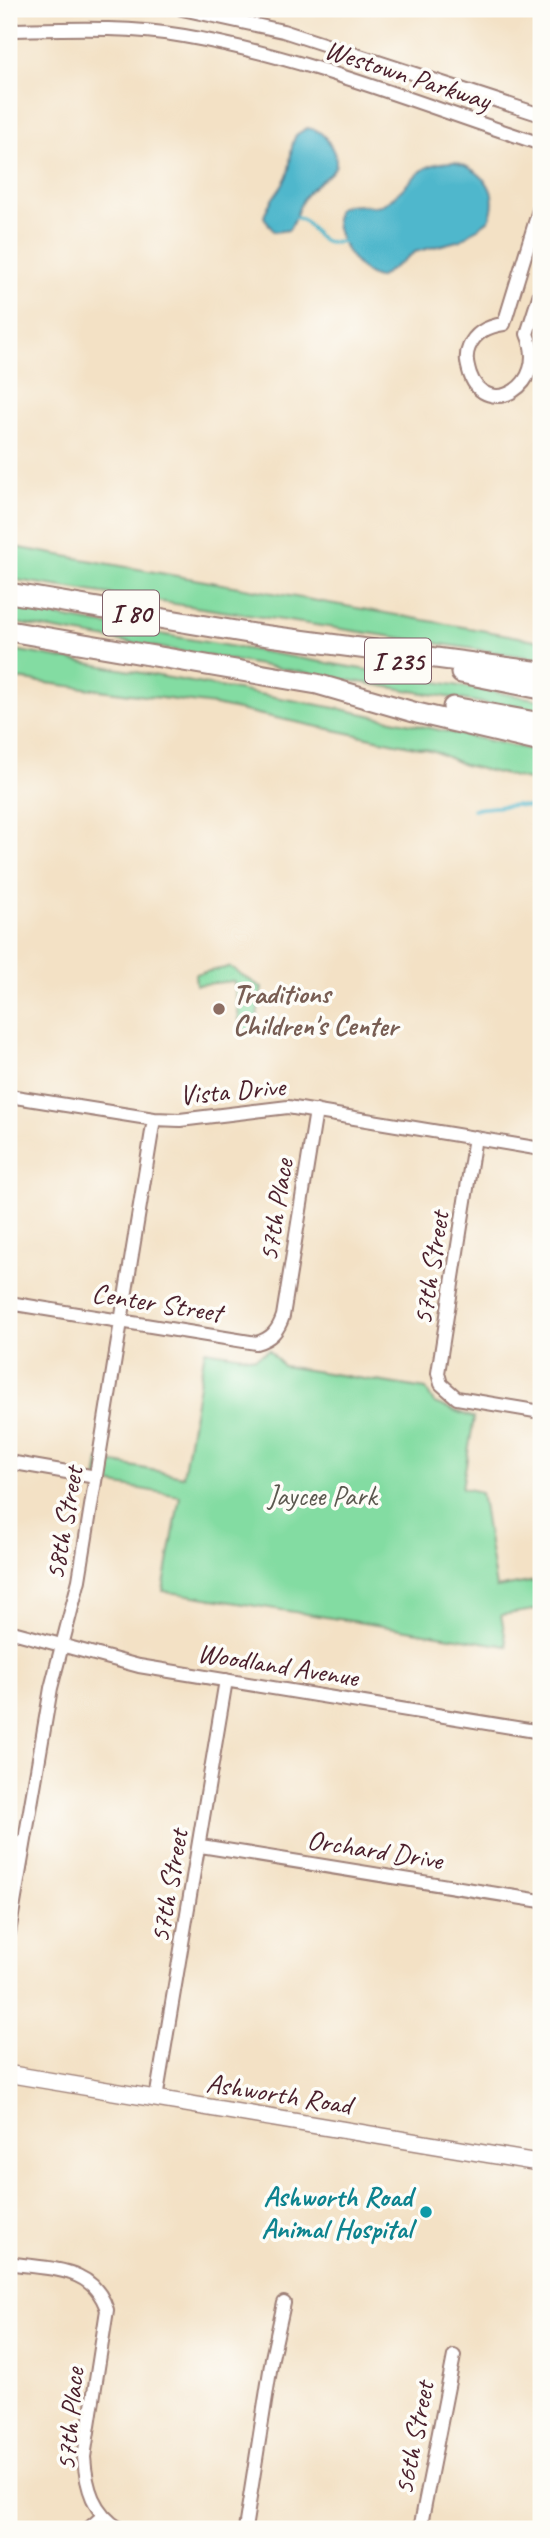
<svg xmlns="http://www.w3.org/2000/svg" width="550" height="2538" viewBox="0 0 550 2538" font-family="Caveat,sans-serif">
	<rect width="100%" height="100%" fill="#fdfcf7"/>
	<filter id="ink" filterUnits="userSpaceOnUse"><feTurbulence type="fractalNoise" baseFrequency=".0143" numOctaves="2"/><feDisplacementMap in="SourceGraphic" scale="14" xChannelSelector="R" yChannelSelector="G"/><feConvolveMatrix kernelMatrix="1 2 1 2 8 2 1 2 1" color-interpolation-filters="sRGB"/></filter>
	<filter id="wash" filterUnits="userSpaceOnUse"><feTurbulence type="fractalNoise" baseFrequency=".00686" numOctaves="4" result="noise"/><feDisplacementMap in="SourceGraphic" scale="28" xChannelSelector="R" yChannelSelector="G"/><feGaussianBlur stdDeviation="1.57" result="paint"/><feColorMatrix in="noise" values="0 0 0 0 0 0 0 0 0 0 0 0 0 0 0 0 0 1.4 0 .05"/><feComposite in="paint" operator="in"/></filter>
	<g filter="url(#wash)">
		<rect width="100%" height="100%" fill="#f3e1c5"/>
		<path fill="#83dca2" stroke="#667e66" stroke-width="2" d="M9,546L541,641V659L9,579Z
			M9,608L541,700V713L9,622Z
			M9,649L341,709L528,749L541,753V783L464,765L434,751L214,705L9,678Z
			M230,967L262,988L254,1035L241,1033L234,981L196,985L195,974Z
			M205,1350L255,1358L269,1350L283,1366L426,1389L434,1403L474,1418L462,1488L481,1492L496,1588L541,1580V1609L501,1615L507,1646L163,1591L180,1496L96,1481L99,1460L183,1476Z"/>
		<path fill="#4fb7cc" stroke="#4c6b7c" stroke-width="2" d="M307,128C318,130 323,133 329,143C349,175 322,173 306,195C298,205 296,219 289,230L274,232L264,217C268,199 283,189 288,173C292,160 289,148 296,135Z
			M455,162C483,171 501,190 489,220L461,240L415,252L379,278C358,277 326,227 339,208C353,199 372,212 387,202C414,184 416,161 455,162Z"/>
		<g fill="none" stroke-linecap="round" stroke-linejoin="round">
			<path stroke="#4fb7cc" stroke-width="3.5" d="M296,217C319,224 311,248 343,241
				M473,809L516,805L541,809"/>
		</g>
	</g>
	<g filter="url(#ink)">
		<g fill="none" stroke-linecap="round" stroke-linejoin="round">
			<defs>
				<path id="minor" d="M182,9L283,31L541,115
					M9,30C67,29 126,26 184,36C306,57 424,106 541,144
					M541,203L504,324C489,326 475,332 469,347C465,356 467,364 470,374C486,420 550,387 527,334L541,290
					M9,1096L154,1119L180,1120L288,1107L541,1149
					M475,1137L438,1373L441,1384L457,1398L541,1412
					M9,1303L256,1343C271,1339 278,1331 283,1316L316,1111
					M9,1462L96,1477
					M9,1631L139,1666L541,1732
					M9,1842L24,1844
					M201,1846L541,1901
					M9,1933L51,1688L79,1580L154,1119
					M156,2099L226,1680
					M9,2263C50,2270 93,2265 107,2310L84,2457C86,2487 93,2513 120,2529
					M88,2529L103,2516
					M245,2529L272,2358L284,2303
					M420,2529L454,2356"/>
				<path id="major" d="M9,2074L541,2163"/>
				<path id="highway" d="M9,593L254,634L541,672
					M9,631L317,684L417,713L541,742
					M461,673L541,689
					M453,707L541,723"/>
			</defs>
			<use href="#minor" stroke="#9e8078" stroke-width="16"/>
			<use href="#major" stroke="#9e8078" stroke-width="19"/>
			<use href="#highway" stroke="#9e8078" stroke-width="23"/>
			<use href="#minor" stroke="#fff" stroke-width="12"/>
			<use href="#major" stroke="#fff" stroke-width="16"/>
			<use href="#highway" stroke="#fff" stroke-width="19"/>
		</g>
	</g>
	<circle fill="#8d6e63" stroke="#fdfcf7" stroke-width="2.5" cx="219" cy="1009" r="7"/>
	<circle fill="#0f9aa8" stroke="#fdfcf7" stroke-width="2.5" cx="426" cy="2212" r="7"/>
	<g text-anchor="middle" stroke-width="7" stroke-linejoin="round" paint-order="stroke">
		<g fill="#fdfcf7" stroke="#806168" stroke-width="2">
			<rect x="103" y="590.5" width="56" height="45" rx="5"/>
			<rect x="365" y="638.5" width="66" height="45" rx="5"/>
		</g>
		<g font-size="26" font-weight="bold" fill="#4a1f2b">
			<text x="131" y="622">I 80</text>
			<text x="398" y="670">I 235</text>
		</g>
		<g font-size="28" fill="#4a1f2b" stroke="#fdfcf7">
			<text transform="translate(408 74) rotate(18)" y="10">Westown Parkway</text>
			<text transform="translate(232 1090) rotate(-5)" y="10">Vista Drive</text>
			<text transform="translate(275 1210) rotate(-81)" y="10">57th Place</text>
			<text transform="translate(430 1268) rotate(-81)" y="10">57th Street</text>
			<text transform="translate(157 1302) rotate(9)" y="10">Center Street</text>
			<text transform="translate(63 1523) rotate(-80)" y="10">58th Street</text>
			<text transform="translate(278 1664) rotate(9)" y="10">Woodland Avenue</text>
			<text transform="translate(375 1849) rotate(9)" y="10">Orchard Drive</text>
			<text transform="translate(168 1886) rotate(-80)" y="10">57th Street</text>
			<text transform="translate(279 2093) rotate(9)" y="10">Ashworth Road</text>
			<text transform="translate(69 2419) rotate(-85)" y="10">57th Place</text>
			<text transform="translate(413 2438) rotate(-79)" y="10">56th Street</text>
		</g>
		<g font-size="28" font-weight="bold" fill="#785e54" stroke="#fdfcf7" text-anchor="start">
			<text x="233" y="1003">Traditions<tspan x="233" dy="32">Children's Center</tspan></text>
		</g>
		<g font-size="28" fill="#5b584f" stroke="#fdfcf7">
			<text x="322" y="1505">Jaycee Park</text>
		</g>
		<g font-size="28" font-weight="bold" fill="#0d838f" stroke="#fdfcf7" text-anchor="end">
			<text x="412" y="2206">Ashworth Road<tspan x="412" dy="32">Animal Hospital</tspan></text>
		</g>
	</g>
	<rect width="550" height="2538" fill="none" stroke="#fdfcf7" stroke-width="35"/>
</svg>
